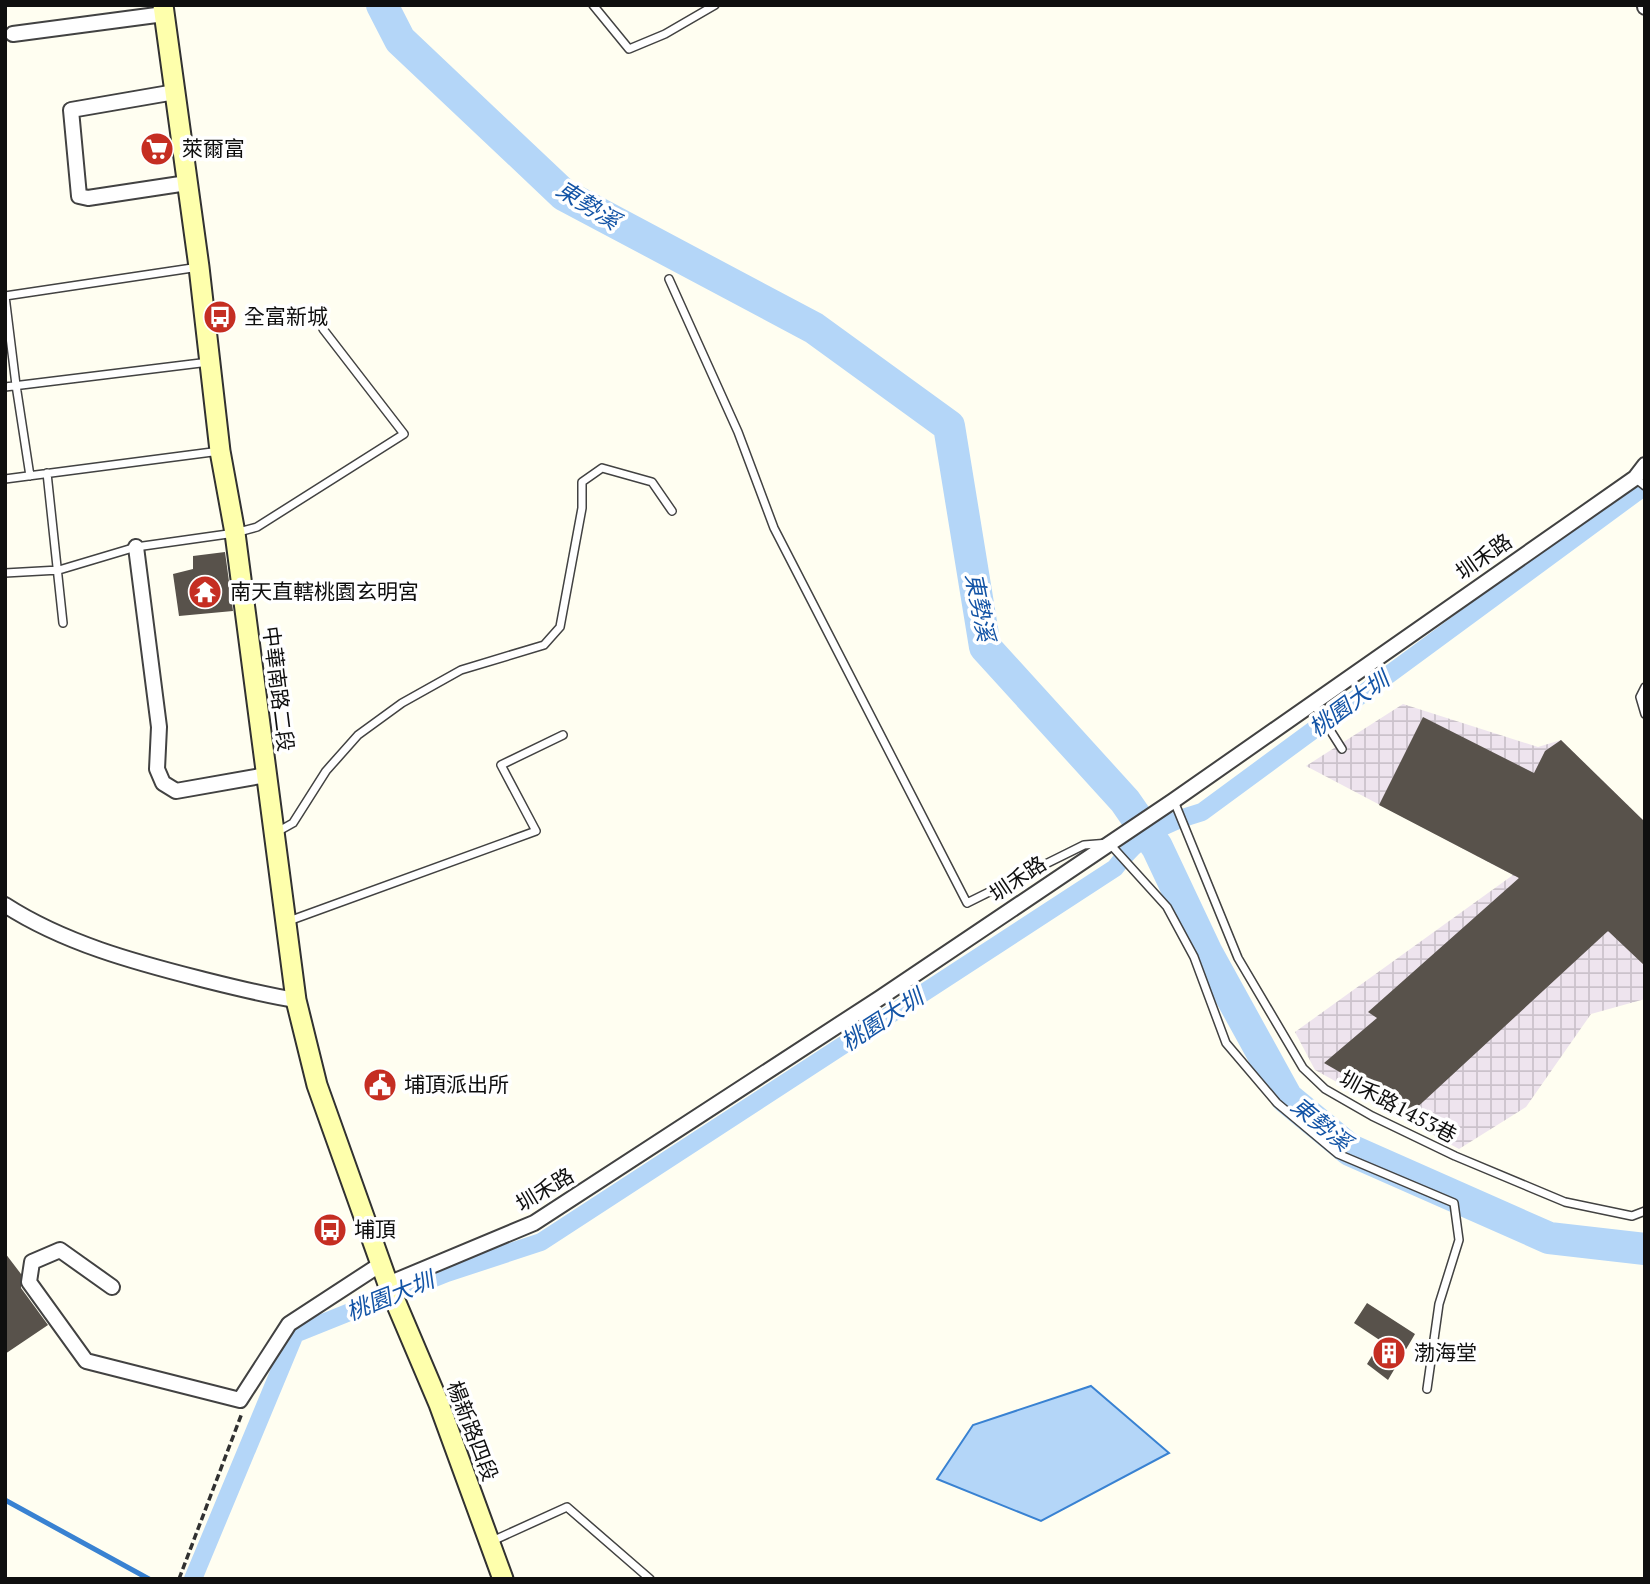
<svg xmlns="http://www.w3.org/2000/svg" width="1650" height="1584" viewBox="0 0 1650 1584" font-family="'PT Serif','Noto Sans TC',serif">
	<defs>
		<pattern id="industrial-grid" width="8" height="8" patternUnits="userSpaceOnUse" patternTransform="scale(1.75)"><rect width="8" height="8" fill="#eee4ee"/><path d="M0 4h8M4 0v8" fill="none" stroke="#cbc2cb"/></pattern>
	</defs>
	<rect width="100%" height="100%" fill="#fffef1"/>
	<path fill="url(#industrial-grid)" d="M1403,704L1538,747L1561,740L1645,822V999L1591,1014L1526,1107L1459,1149L1315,1070L1295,1032L1513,875L1306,766Z"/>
	<path fill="#b4d6f8" stroke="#3982d2" stroke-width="2" d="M1091,1386L1169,1453L1041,1521L937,1479L973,1425Z"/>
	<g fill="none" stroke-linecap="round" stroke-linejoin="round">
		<path stroke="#3982d2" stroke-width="5" d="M5,1500L149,1579"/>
		<path stroke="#b4d6f8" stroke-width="18" d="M193,1579L295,1334L447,1273L541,1242L1115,868C1138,836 1164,823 1202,812L1645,486"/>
		<path stroke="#b4d6f8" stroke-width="32" d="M382,5L400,40L564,195L814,328L949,426L985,647L1125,801L1157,847L1207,953L1287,1098L1350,1150L1549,1238L1645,1249"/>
	</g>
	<path fill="#58524b" d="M225,552L233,611L179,616L173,574L193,569V556Z
		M1423,717L1534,773L1545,751L1561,740L1645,822V966L1608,931L1411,1113L1324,1063L1377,1018L1368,1012L1519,878L1379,805Z
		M5,1253L21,1274V1288L48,1325L5,1354Z
		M1367,1303L1415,1334L1388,1380L1367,1364L1381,1341L1354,1323Z"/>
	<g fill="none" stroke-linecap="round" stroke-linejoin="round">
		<defs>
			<path id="lane" d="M593,5L629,49L665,34L715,5
				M669,279L738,432L774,528L967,903L1084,845L1109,843L1167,907L1194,957L1226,1043L1277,1103L1338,1154L1454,1203L1459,1240L1439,1304L1427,1389
				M5,296L199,267
				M5,296L16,385L30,476
				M5,387L209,362
				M47,473L63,623
				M1635,478L1645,486
				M5,479L220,451
				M5,573L59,570L136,547L235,533L257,527L404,434L323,329
				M1645,687L1640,697L1645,714
				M1313,703L1342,749
				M1174,801L1238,958L1303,1068L1325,1089L1372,1116L1455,1156L1565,1202L1632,1216L1645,1211
				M277,832L293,823L326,771L358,735L402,703L461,670L544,645L560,627L582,508V482L602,468L652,482L672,511
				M286,922L536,831L501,765L563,735
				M490,1542L567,1507L650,1579"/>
			<path id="street" d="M1645,5V7
				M13,34L164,14
				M175,92L71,110L79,196L88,198L187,183
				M136,547L159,727L157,769L163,783L176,791L266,775
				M5,905C64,943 134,962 201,979C233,987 264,995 296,1000
				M388,1284L534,1223L880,998L1173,801L1635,478L1645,465
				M112,1287L60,1250L32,1262L29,1282L86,1361L240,1400L289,1324L381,1264"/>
			<path id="secondary" d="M163,5L199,267L220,451L235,533L296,1000L317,1085L388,1284L439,1404L503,1579"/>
		</defs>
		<use href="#lane" stroke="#424242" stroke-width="10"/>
		<use href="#street" stroke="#424242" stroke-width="18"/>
		<use href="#secondary" stroke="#313131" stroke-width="23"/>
		<path stroke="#313131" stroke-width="3.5" stroke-dasharray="7 3.5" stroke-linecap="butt" d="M179,1579L242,1413"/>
		<use href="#lane" stroke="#fff" stroke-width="7"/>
		<use href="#street" stroke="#fff" stroke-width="14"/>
		<use href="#secondary" stroke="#feffac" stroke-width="19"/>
	</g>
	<defs>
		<symbol id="supermarket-disc" viewBox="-11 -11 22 22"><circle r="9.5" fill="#c52e22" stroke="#fff"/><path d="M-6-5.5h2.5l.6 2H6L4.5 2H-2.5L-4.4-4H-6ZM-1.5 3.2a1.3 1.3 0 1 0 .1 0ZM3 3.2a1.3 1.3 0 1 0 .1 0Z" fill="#fff"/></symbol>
		<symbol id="bus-disc" viewBox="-11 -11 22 22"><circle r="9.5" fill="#c52e22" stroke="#fff"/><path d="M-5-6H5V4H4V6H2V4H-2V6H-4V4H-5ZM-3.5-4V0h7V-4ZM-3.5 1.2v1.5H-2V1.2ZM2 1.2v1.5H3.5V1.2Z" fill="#fff"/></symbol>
		<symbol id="temple-disc" viewBox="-11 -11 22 22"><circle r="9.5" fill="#c52e22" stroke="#fff"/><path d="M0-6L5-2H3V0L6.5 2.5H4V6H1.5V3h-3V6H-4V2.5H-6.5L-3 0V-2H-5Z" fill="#fff"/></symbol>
		<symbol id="civic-disc" viewBox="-11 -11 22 22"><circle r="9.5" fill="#c52e22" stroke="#fff"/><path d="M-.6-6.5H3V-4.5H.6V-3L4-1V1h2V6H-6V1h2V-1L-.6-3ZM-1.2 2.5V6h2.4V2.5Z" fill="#fff"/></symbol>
		<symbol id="building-disc" viewBox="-11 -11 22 22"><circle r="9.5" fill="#c52e22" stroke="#fff"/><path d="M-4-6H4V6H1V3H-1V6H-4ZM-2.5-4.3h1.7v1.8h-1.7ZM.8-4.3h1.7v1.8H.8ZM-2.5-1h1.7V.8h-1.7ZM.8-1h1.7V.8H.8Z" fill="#fff"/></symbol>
	</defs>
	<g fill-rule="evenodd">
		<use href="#supermarket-disc" x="138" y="130" width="38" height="38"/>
		<use href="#bus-disc" x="201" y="298" width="38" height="38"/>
		<use href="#temple-disc" x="186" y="573" width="38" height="38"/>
		<use href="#civic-disc" x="361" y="1066" width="38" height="38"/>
		<use href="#bus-disc" x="311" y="1211" width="38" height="38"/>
		<use href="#building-disc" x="1370" y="1334" width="38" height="38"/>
	</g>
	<g text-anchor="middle" stroke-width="7" stroke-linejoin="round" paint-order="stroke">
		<g font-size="21" fill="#0f0f0f" stroke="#fff" text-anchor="start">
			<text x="182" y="156">萊爾富</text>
			<text x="244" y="324">全富新城</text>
			<text x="230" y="599">南天直轄桃園玄明宮</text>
			<text x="404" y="1092">埔頂派出所</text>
			<text x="354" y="1237">埔頂</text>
			<text x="1414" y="1360">渤海堂</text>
		</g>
		<g font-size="21" fill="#0f0f0f" stroke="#fff">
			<text transform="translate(1484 557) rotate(-35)" y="7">圳禾路</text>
			<text transform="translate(278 689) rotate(83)" y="7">中華南路二段</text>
			<text transform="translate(1018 879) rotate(-34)" y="7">圳禾路</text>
			<text transform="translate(1398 1107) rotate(28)" y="7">圳禾路1453巷</text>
			<text transform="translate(545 1190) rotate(-31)" y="7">圳禾路</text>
			<text transform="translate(472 1431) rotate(69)" y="7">楊新路四段</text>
		</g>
		<g font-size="23" font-style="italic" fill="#1354a6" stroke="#fff">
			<text transform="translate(588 205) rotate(32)" y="8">東勢溪</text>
			<text transform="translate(980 607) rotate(79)" y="8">東勢溪</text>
			<text transform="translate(1349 704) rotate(-36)" y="8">桃園大圳</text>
			<text transform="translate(882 1020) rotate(-33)" y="8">桃園大圳</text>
			<text transform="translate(1321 1124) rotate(39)" y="8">東勢溪</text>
			<text transform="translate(390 1296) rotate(-22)" y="8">桃園大圳</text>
		</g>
	</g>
	<rect width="1650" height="1584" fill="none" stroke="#0f0f0f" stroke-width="14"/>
</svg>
